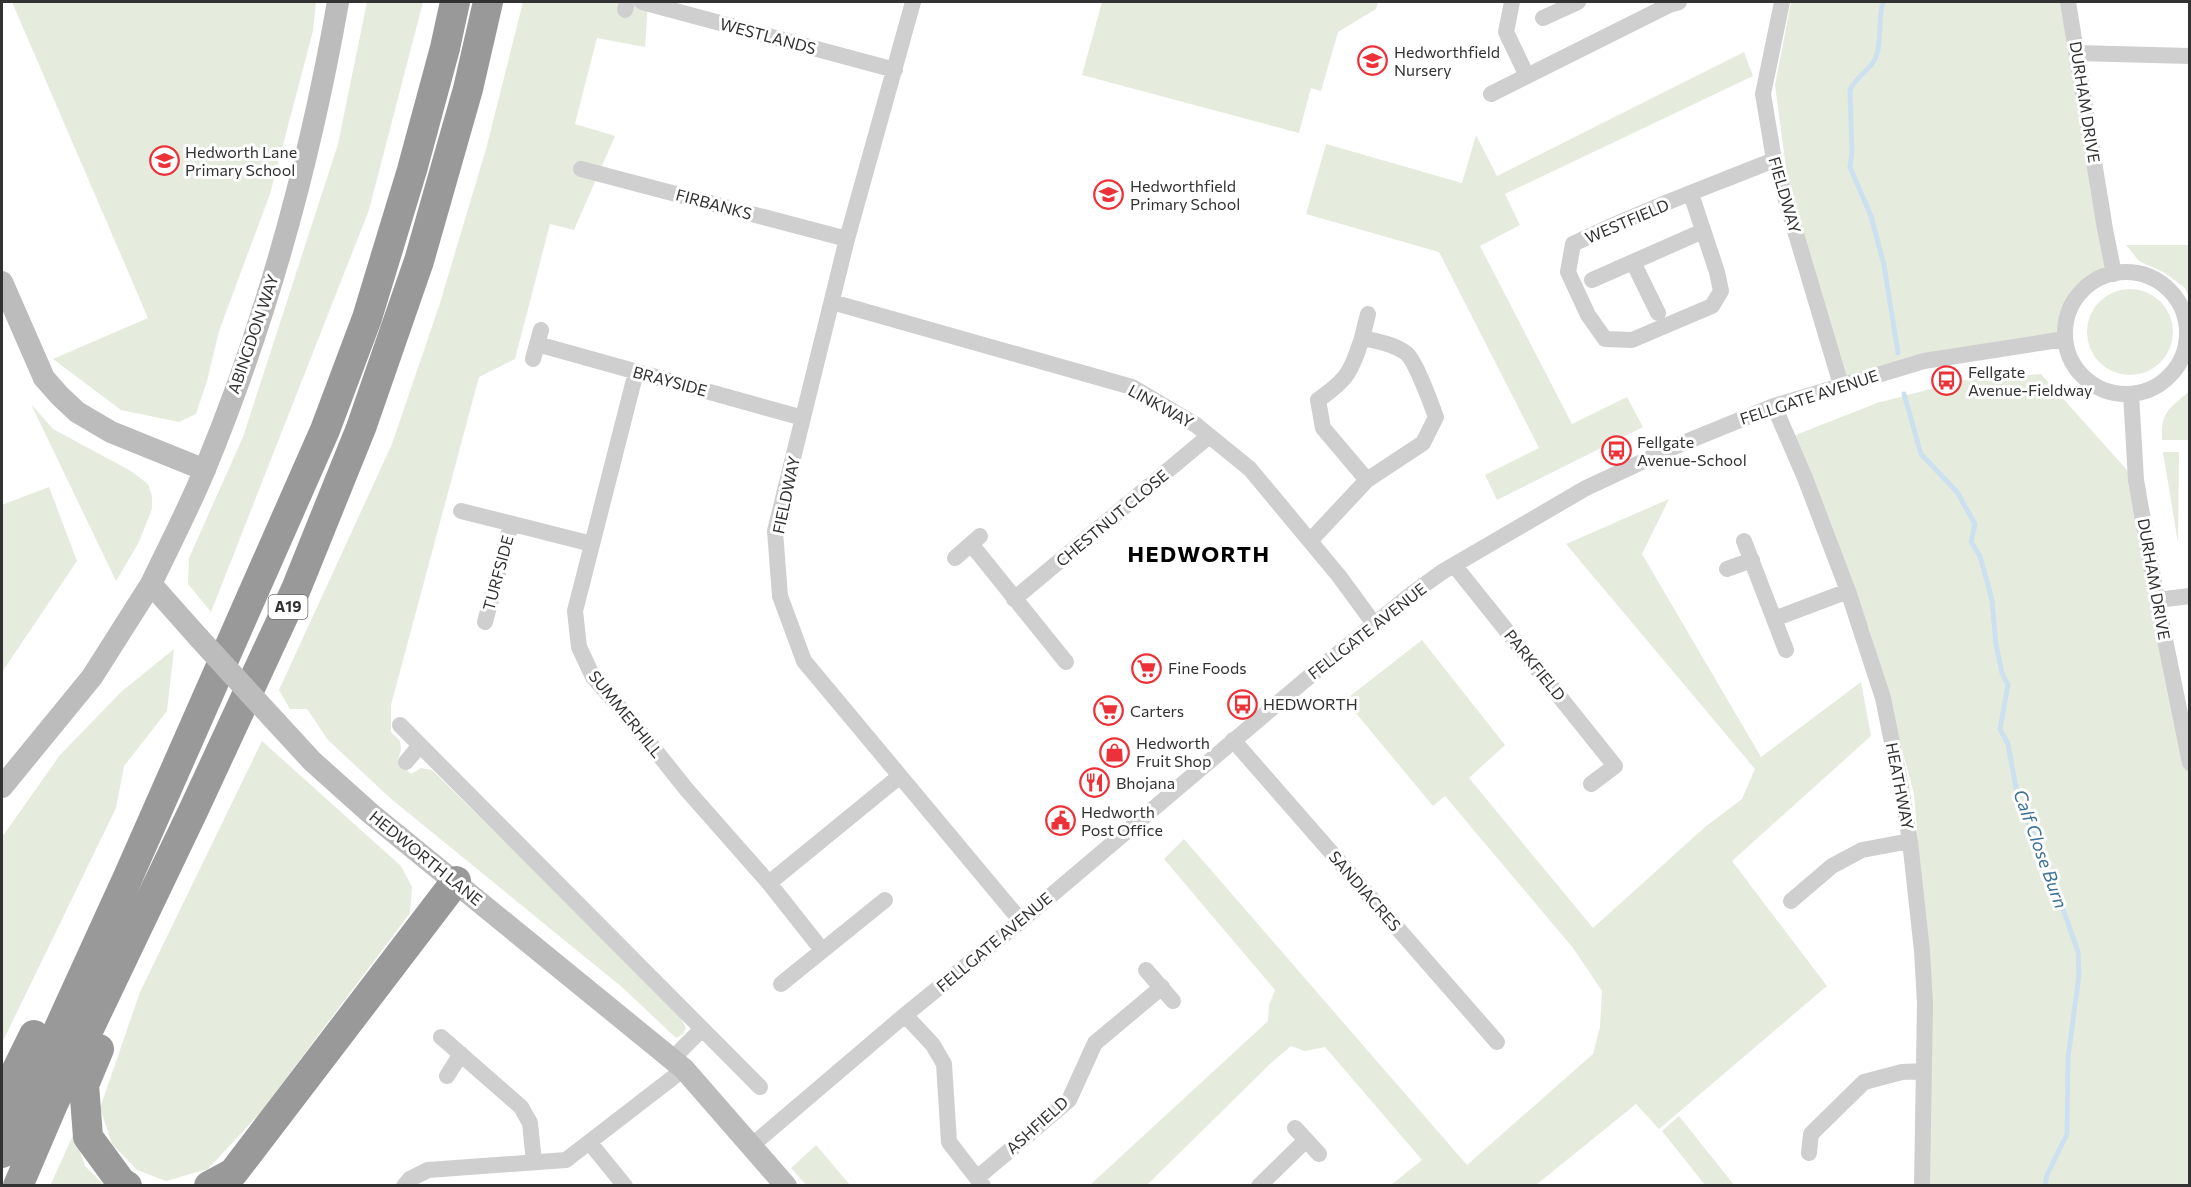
<svg xmlns="http://www.w3.org/2000/svg" width="2191" height="1187" viewBox="0 0 2191 1187" font-family="Commissioner,sans-serif">
	<rect width="100%" height="100%" fill="#fff"/>
	<path fill="#e5ecde" d="M12,2H316L313,31L270,194L219,331L207,381L196,414L179,422L121,410L53,359L148,318Z
		M367,2H423L369,210L211,612L188,584L189,558L243,437L338,144Z
		M523,2H648L645,47L597,38L575,124L615,136L574,230L550,224L515,359L479,377L391,705V732L400,741L401,750L398,760L411,774L421,768L432,770L676,1009L686,1028L683,1034L676,1038L623,988L390,798L328,740L307,709H290L279,690L392,444L440,303L486,149Z
		M1102,2H1378L1376,9L1338,32L1321,91L1311,88L1299,133L1082,75Z
		M1791,2H2068L2114,274C2079,287 2066,300 2065,339L1841,385L1788,184L1775,85Z
		M1744,52L1753,76L1505,194L1520,225L1480,246L1572,424L1627,397L1643,427L1497,500L1485,475L1539,448L1439,252L1306,214L1326,144L1462,183L1476,135L1497,176Z
		M2126,245H2189V297L2185,288L2165,273L2139,261Z
		M2087 332a43 43 0 1 1 86 0a43 43 0 1 1-86 0Z
		M2041,374L2136,480L2189,763V1185H1930L1929,978L1914,794L1869,628L1848,591L1788,438L1877,403L1965,380Z
		M2189,391V440H2162C2161,410 2169,410 2189,391Z
		M31,404L53,429L131,471L148,484L152,496V509L138,544L116,581Z
		M2163,452H2179L2178,543Z
		M49,487L77,561L2,672V505Z
		M1669,499L1642,554L1761,757L1861,682L1871,736L1732,861L1827,986L1659,1129L1636,1104L1536,1185H1391L1422,1160L1325,1047L1305,1051L1291,1046L1271,1063L1147,1185H1090L1268,1021L1269,1005L1275,990L1164,859L1184,839L1467,1165L1593,1054L1600,1027L1602,991L1573,948L1445,796L1433,806L1345,700L1422,640L1505,745L1469,778L1593,928L1705,827L1742,799L1755,769L1566,544Z
		M174,649L167,711L124,766L116,808L2,1043V837L60,755L121,692Z
		M262,741L401,866L412,887L410,913L260,1113L208,1169L166,1181L137,1170L112,1144L100,1108L140,992Z
		M1679,1116L1734,1185H1705L1662,1131Z
		M74,1133L85,1166L104,1185L50,1186Z
		M816,1145L850,1185H806L791,1168Z"/>
	<g fill="none" stroke-linecap="round" stroke-linejoin="round">
		<path stroke="#cde0ef" stroke-width="5" d="M1883,2C1877,20 1883,39 1876,57C1872,69 1856,76 1850,90L1852,152L1850,167L1871,216L1884,265L1898,353
			M1904,394L1921,454L1957,492L1975,524L1971,542L1980,556L1992,600L1996,645L2002,673L2008,685L2000,729L2008,744L2018,799L2054,883L2078,952L2079,975L2068,1058L2067,1134L2047,1175L2045,1186"/>
		<path stroke="#cfcfcf" stroke-width="16" d="M642,2L895,70
			M913,2L847,239L775,531L780,596L804,661L1021,921
			M1512,2L1506,32L1527,76
			M1782,2L1763,94L1774,160L1841,385
			M2068,2L2105,229L2114,274
			M625,10L627,2
			M1543,18L1578,2
			M2077,53L2190,56
			M1491,94L1669,5L1679,2
			M581,169L847,239
			M1691,194L1717,272L1721,291L1712,306L1632,340L1605,339L1588,315L1568,272L1573,244C1638,212 1707,187 1774,160
			M1633,262L1658,313
			M2065 333a61 61 0 1 1 122 0a61 61 0 1 1-122 0Z
			M1592,280L1703,231
			M832,302L1132,387L1196,425L1250,469L1339,576L1375,625
			M1362,338L1368,314
			M537,344L803,418
			M533,359L541,330
			M636,372L575,611L579,647L593,677L631,720L687,790L769,883L900,776
			M2131,394L2136,480L2157,600L2190,763
			M1774,406L1805,478L1848,591L1883,698L1901,787L1910,841L1922,951L1925,1003L1922,1186
			M461,511L592,544
			M1310,541L1367,480L1323,428L1318,400C1348,379 1351,372 1362,338C1377,341 1393,344 1406,353C1416,361 1431,404 1436,417L1423,443L1367,480
			M1744,541L1774,619
			M971,544L1066,662
			M955,558L980,536
			M1454,565L1615,766L1591,784
			M1727,569L1752,560
			M1014,599L1209,436
			M2157,600L2190,596
			M485,622L511,524
			M1786,650L1774,619L1848,591
			M400,725L760,1087
			M1233,740L1497,1042
			M406,762L420,745
			M769,883L822,950
			M1791,901L1832,866L1862,850L1910,841
			M1146,970L1173,1001
			M781,984L885,900
			M905,1015L933,1045L944,1064L949,1142L983,1186
			M441,1037L521,1107L530,1123L534,1162
			M672,1059L702,1029
			M447,1076L461,1054
			M1295,1128L1319,1154
			M590,1143L625,1186
			M751,1146L905,1015L1021,921L1304,681L1413,593L1442,572L1586,488L1676,446L1774,406L1924,361L2065,339
			M1809,1153L1811,1134L1864,1082L1902,1072L1923,1071
			M977,1178L1069,1100L1095,1043L1162,987
			M404,1186L410,1179L428,1170L566,1160L684,1069
			M1259,1186L1306,1140"/>
		<path stroke="#bcbcbc" stroke-width="22" d="M2,282L44,378L60,396L77,412L111,432L205,470
			M199,638L151,584C169,546 189,508 205,469C267,319 310,161 338,2
			M277,723L312,761L370,813L684,1069L786,1186
			M2,787L92,677L151,584"/>
		<path stroke="#999" stroke-width="30" d="M99,1049L84,1085L88,1137L121,1182L127,1186
			M2,1100L34,1035
			M2,1153L128,877L325,430L367,318L412,170L445,48L455,2
			M18,1186L53,1104L194,809L296,589L361,428L419,261L468,89L488,2
			M209,1186L233,1173L456,881"/>
		<path stroke="#bcbcbc" stroke-width="22" d="M199,638L277,723"/>
	</g>
	<defs>
		<symbol id="school-ring" viewBox="-11 -11 22 22"><circle r="9.5" fill="#fff" stroke="#ec3238" stroke-width="1.5"/><path d="M0-5L7-2L0 1L-7-2ZM-4 1L0 2.5L4 1V4Q0 6-4 4Z" fill="#ec3238"/></symbol>
		<symbol id="bus-ring" viewBox="-11 -11 22 22"><circle r="9.5" fill="#fff" stroke="#ec3238" stroke-width="1.5"/><path d="M-5-6H5V4H4V6H2V4H-2V6H-4V4H-5ZM-3.5-4V0h7V-4ZM-3.5 1.2v1.5H-2V1.2ZM2 1.2v1.5H3.5V1.2Z" fill="#ec3238"/></symbol>
		<symbol id="supermarket-ring" viewBox="-11 -11 22 22"><circle r="9.5" fill="#fff" stroke="#ec3238" stroke-width="1.5"/><path d="M-6-5.5h2.5l.6 2H6L4.5 2H-2.5L-4.4-4H-6ZM-1.5 3.2a1.3 1.3 0 1 0 .1 0ZM3 3.2a1.3 1.3 0 1 0 .1 0Z" fill="#ec3238"/></symbol>
		<symbol id="shop-ring" viewBox="-11 -11 22 22"><circle r="9.5" fill="#fff" stroke="#ec3238" stroke-width="1.5"/><path d="M-5-2.5h2.3a2.7 3.5 0 0 1 5.4 0H5L5.5 6h-11ZM-1.5-2.5h3a1.5 2.3 0 0 0-3 0Z" fill="#ec3238"/></symbol>
		<symbol id="restaurant-ring" viewBox="-11 -11 22 22"><circle r="9.5" fill="#fff" stroke="#ec3238" stroke-width="1.5"/><path d="M-5-6h1v4h1v-4h1v4h1v-4h1v5L-1.5 .5V6h-2V.5L-5-1ZM5-6V6H3V1.5H1.5Q1.5-4 5-6Z" fill="#ec3238"/></symbol>
		<symbol id="civic-ring" viewBox="-11 -11 22 22"><circle r="9.5" fill="#fff" stroke="#ec3238" stroke-width="1.5"/><path d="M-.6-6.5H3V-4.5H.6V-3L4-1V1h2V6H-6V1h2V-1L-.6-3ZM-1.2 2.5V6h2.4V2.5Z" fill="#ec3238"/></symbol>
	</defs>
	<g fill-rule="evenodd">
		<use href="#school-ring" x="1356" y="44" width="33" height="33"/>
		<use href="#school-ring" x="148" y="144" width="33" height="33"/>
		<use href="#school-ring" x="1092" y="178" width="33" height="33"/>
		<use href="#bus-ring" x="1930" y="364" width="33" height="33"/>
		<use href="#bus-ring" x="1600" y="434" width="33" height="33"/>
		<use href="#supermarket-ring" x="1130" y="652" width="33" height="33"/>
		<use href="#bus-ring" x="1226" y="688" width="33" height="33"/>
		<use href="#supermarket-ring" x="1092" y="694" width="33" height="33"/>
		<use href="#shop-ring" x="1098" y="736" width="33" height="33"/>
		<use href="#restaurant-ring" x="1078" y="766" width="33" height="33"/>
		<use href="#civic-ring" x="1044" y="804" width="33" height="33"/>
	</g>
	<g text-anchor="middle" stroke-width="6" stroke-linejoin="round" paint-order="stroke">
		<rect fill="#fff" stroke="#707070" stroke-width="1.5" x="268.5" y="595" width="39" height="24" rx="4.5"/>
		<g font-size="15" font-weight="bold" fill="#323232">
			<text x="288" y="612">A19</text>
		</g>
		<g font-size="16" fill="#323232" stroke="#fff">
			<text transform="translate(768 36) rotate(15)" y="6">WESTLANDS</text>
			<text transform="translate(2085 102) rotate(81)" y="6">DURHAM DRIVE</text>
			<text transform="translate(1785 195) rotate(74)" y="6">FIELDWAY</text>
			<text transform="translate(714 204) rotate(15)" y="6">FIRBANKS</text>
			<text transform="translate(1627 221) rotate(-23)" y="6">WESTFIELD</text>
			<text transform="translate(253 334) rotate(-71)" y="6">ABINGDON WAY</text>
			<text transform="translate(670 381) rotate(15)" y="6">BRAYSIDE</text>
			<text transform="translate(1809 397) rotate(-18)" y="6">FELLGATE AVENUE</text>
			<text transform="translate(1161 406) rotate(29)" y="6">LINKWAY</text>
			<text transform="translate(786 495) rotate(-78)" y="6">FIELDWAY</text>
			<text transform="translate(1112 518) rotate(-40)" y="6">CHESTNUT CLOSE</text>
			<text transform="translate(498 573) rotate(-75)" y="6">TURFSIDE</text>
			<text transform="translate(2154 579) rotate(80)" y="6">DURHAM DRIVE</text>
			<text transform="translate(1367 631) rotate(-38)" y="6">FELLGATE AVENUE</text>
			<text transform="translate(1535 665) rotate(51)" y="6">PARKFIELD</text>
			<text transform="translate(626 714) rotate(51)" y="6">SUMMERHILL</text>
			<text transform="translate(1900 786) rotate(79)" y="6">HEATHWAY</text>
			<text transform="translate(426 858) rotate(39)" y="6">HEDWORTH LANE</text>
			<text transform="translate(1365 891) rotate(49)" y="6">SANDIACRES</text>
			<text transform="translate(994 942) rotate(-40)" y="6">FELLGATE AVENUE</text>
			<text transform="translate(1037 1125) rotate(-42)" y="6">ASHFIELD</text>
		</g>
		<g font-size="16" fill="#323232" stroke="#fff" text-anchor="start">
			<text x="1394" y="58">Hedworthfield<tspan x="1394" dy="18">Nursery</tspan></text>
			<text x="185" y="158">Hedworth Lane<tspan x="185" dy="18">Primary School</tspan></text>
			<text x="1130" y="192">Hedworthfield<tspan x="1130" dy="18">Primary School</tspan></text>
			<text x="1968" y="378">Fellgate<tspan x="1968" dy="18">Avenue-Fieldway</tspan></text>
			<text x="1637" y="448">Fellgate<tspan x="1637" dy="18">Avenue-School</tspan></text>
			<text x="1168" y="674">Fine Foods</text>
			<text x="1263" y="710">HEDWORTH</text>
			<text x="1130" y="717">Carters</text>
			<text x="1136" y="749">Hedworth<tspan x="1136" dy="18">Fruit Shop</tspan></text>
			<text x="1116" y="789">Bhojana</text>
			<text x="1081" y="818">Hedworth<tspan x="1081" dy="18">Post Office</tspan></text>
		</g>
		<g font-size="18" font-style="italic" fill="#3c7199" stroke="#fff">
			<text transform="translate(2040 849) rotate(70)" y="6">Calf Close Burn</text>
		</g>
		<g font-size="22" font-weight="bold" letter-spacing="1.5" fill="#000" stroke="#fff">
			<text x="1199" y="562">HEDWORTH</text>
		</g>
	</g>
	<rect width="2191" height="1187" fill="none" stroke="#323232" stroke-width="6"/>
</svg>
